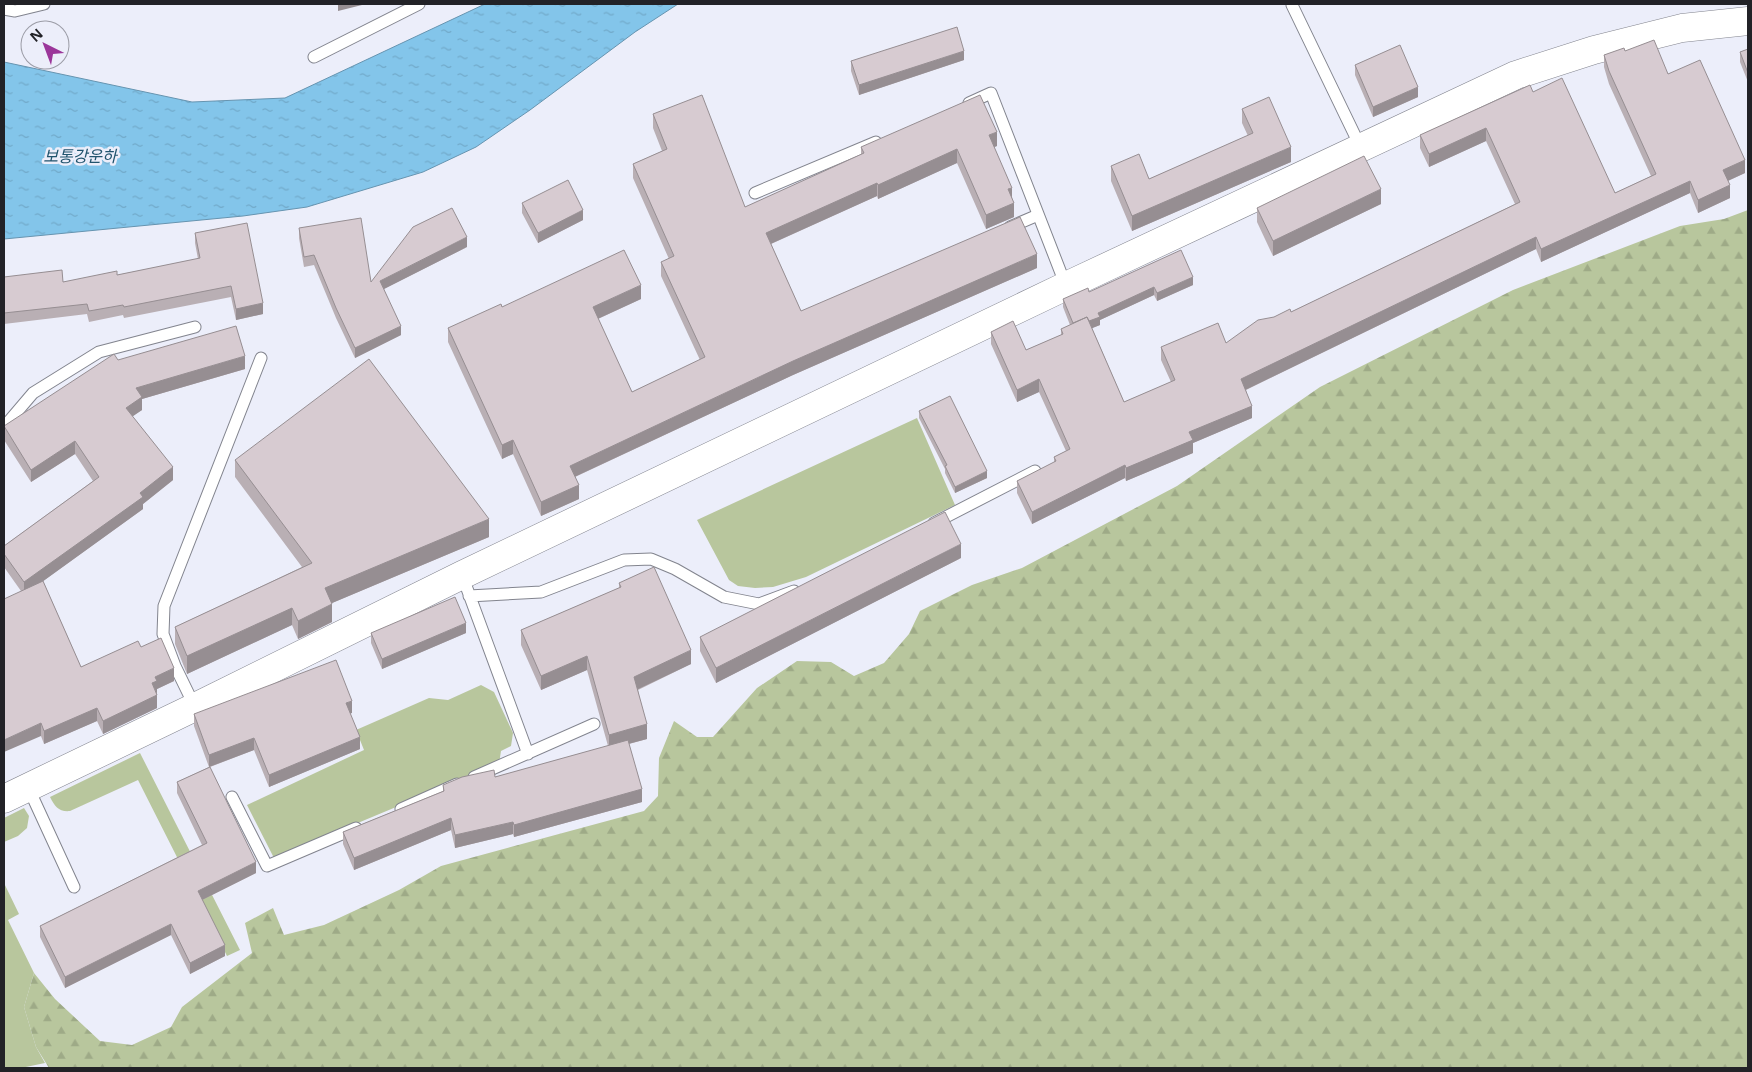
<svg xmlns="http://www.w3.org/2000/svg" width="1752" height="1072" viewBox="0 0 1752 1072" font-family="'Noto Sans','Noto Sans KR',sans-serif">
	<defs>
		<pattern id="forest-firs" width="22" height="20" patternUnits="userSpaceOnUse" patternTransform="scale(1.25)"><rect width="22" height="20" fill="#b8c69d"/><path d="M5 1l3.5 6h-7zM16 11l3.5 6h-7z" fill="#9eaa87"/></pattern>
		<pattern id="water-ripples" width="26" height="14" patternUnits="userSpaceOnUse" patternTransform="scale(1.25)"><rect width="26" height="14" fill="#83c5ea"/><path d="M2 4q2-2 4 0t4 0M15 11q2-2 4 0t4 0" fill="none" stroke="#71a9c9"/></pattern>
	</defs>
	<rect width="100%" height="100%" fill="#eceefa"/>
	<path fill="#b8c69d" d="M917,418L955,505L806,577L773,587L755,588L738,586L729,580L697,520Z
		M481,685L494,692L513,733L511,746L501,751L499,764L274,858L247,805L364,750L356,730L429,698L448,700Z
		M140,753L240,950L227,956L138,780L70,811C59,812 55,807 50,797Z
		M24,808L29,816L27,828L18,836L4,842V818Z
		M4,883L19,914L8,920L34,973L24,1007L36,1047L45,1063L21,1068H4Z"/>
	<path fill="url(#forest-firs)" d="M1748,210V1068H49L36,1047L24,1007L34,973L55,999L100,1041L132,1045L171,1027L182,1007L252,953L245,923L273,908L284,935L324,925L399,890L441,866L644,811L658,796L659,758L674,721L697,737H713L757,688L797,661L831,662L854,676L884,663L909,634L920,611L972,585L1022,568L1177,486L1320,387L1513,290L1680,226L1724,219Z"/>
	<path fill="url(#water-ripples)" stroke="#6694b0" d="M485,4H678L635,32L530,110L476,147L423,172L307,207L243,216L4,239V62L192,102L285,98Z"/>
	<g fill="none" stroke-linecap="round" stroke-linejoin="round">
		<defs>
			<path id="lane" d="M1292,5L1361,148
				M4,9L15,11L44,4
				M314,57L419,4
				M969,103L991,93L1066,286
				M755,193L876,142
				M1010,227L1038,215
				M4,427L33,393L99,352L195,327
				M934,523L1035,471
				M462,575L528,754
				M469,596L541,592L624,560L651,559L675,569L724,597L759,604L794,591
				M195,707L175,666L163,634L164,606L261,358
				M474,777L594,724
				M28,787L74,887
				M232,797L267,866L356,828
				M401,809L457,784"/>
			<path id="secondary" d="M4,799L195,707L462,575L1066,286L1516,75L1594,50L1682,28L1748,21"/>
		</defs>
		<use href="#lane" stroke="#82848e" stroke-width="13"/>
		<use href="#secondary" stroke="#82848e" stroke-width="29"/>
		<use href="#lane" stroke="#fff" stroke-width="11"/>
		<use href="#secondary" stroke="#fff" stroke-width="28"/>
	</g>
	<path fill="#b9afb4" d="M1748,49V82L1740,62V52Z
		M1625,51L1668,74L1745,173L1728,181L1730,198L1698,213L1690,193L1541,262L1536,249L1246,390L1252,418L1193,443V453L1126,481L1125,478L1032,524L1017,493V481L1054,463V457L1066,451L1039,392L1017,402L991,344V332L1026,350L1061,335V329L1070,325L1063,307V299L1089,292L1193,285L1157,301L1154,295L1100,320V325L1092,328L1124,402L1171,382L1161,360V347L1226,343L1274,317L1291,312L1515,204L1486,141L1429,167L1420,148V135L1533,92L1615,193L1651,176L1609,84L1604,67V55Z
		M964,60L859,95L851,71V61Z
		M1355,65L1418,97L1373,117L1355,75Z
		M1242,109L1291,162L1132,231L1111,181V166L1149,179L1248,136L1242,123Z
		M653,114L745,207L861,155V147L997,146L994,147L1012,197L1014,217L986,229L957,163L878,199L877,196L771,244L801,311L1037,268L793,375L575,477L579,499L541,516L513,454L502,459L448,342V328L502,307L641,299L598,319L632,392L700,360L661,276V262L669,259L633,178V164L662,151L653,128Z
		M522,203L583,220L538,243L522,213Z
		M1381,204L1273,256L1257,222V208Z
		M299,228L371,282L467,247L384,289L401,335L355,358L336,318L314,265L304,267L299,238Z
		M195,233L263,314L236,320L231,297L124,318L123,315L89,322L87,314L4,324V277L63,282L117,275L198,259L195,243Z
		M118,360L245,369L142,399V410L132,416L173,480L143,504V509L43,581L81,667L141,647L174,681L157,689V708L103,734L97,721L44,744L41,736L21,591L4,567V546L93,481L75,454L31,482L4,440V426Z
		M919,411L987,478L955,493L945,473V469L919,418Z
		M235,460L489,537L332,603V622L298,639L292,625L187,674L175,644V627L302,567L235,477Z
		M961,558L716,683L700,651V637Z
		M619,583L691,664L638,690L647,739L629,744L642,802L514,837L513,834L455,848L451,830L354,870L343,844V832L443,791V785L495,777L608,746L587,670L541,690L521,645V630L619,588Z
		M371,633H466L382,669L371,643Z
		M350,713L360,749L269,787L254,750L210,767L256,873L202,900L225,956L190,974L171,935L65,988L40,937V926L202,845L177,793V782L209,767L194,726V714L352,713Z"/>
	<path fill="#968e92" d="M338,4H366L338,11Z
		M964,51V60L859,95V85Z
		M1418,87V97L1373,117V107Z
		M1486,128V141L1429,167V154Z
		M997,132V146L989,149V135Z
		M1291,147V162L1132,231V216Z
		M957,149V163L878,199V185Z
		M1745,160V173L1723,183V170Z
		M1690,181V193L1541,262V249Z
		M877,183V196L766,246V233Z
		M1730,185V198L1698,213V200Z
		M1012,188V201L1008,189Z
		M1381,189V204L1273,256V241Z
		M1014,203V217L986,229V215Z
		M583,210V220L538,243V233Z
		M467,237V247L380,291V281Z
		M1536,237V249L1241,392V379Z
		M1037,254V268L793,375L570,479V466L793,361Z
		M1193,277V285L1157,301V293Z
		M641,285V299L593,321V307Z
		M1154,287V295L1100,320V325L1075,335V327L1098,313Z
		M263,303V314L236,320V309Z
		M401,326V335L355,358V348Z
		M245,356V369L142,399V410L126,421V408L136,388Z
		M1039,379V392L1017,402V390Z
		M1252,406V418L1193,443V453L1126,481V468L1189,432Z
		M513,440V454L502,459V445Z
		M75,441V454L31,482V470Z
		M1125,465V478L1032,524V512Z
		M173,467V480L143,504V509L24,595V582Z
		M987,471V478L955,493V487Z
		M579,485V499L541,516V502Z
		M489,519V537L325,606V588Z
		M961,544V558L716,683V668Z
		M332,604V622L298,639V621Z
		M292,608V625L187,674V656Z
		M466,623V633L382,669V659Z
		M691,650V664L634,691V677Z
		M587,656V670L541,690V676Z
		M174,668V681L157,689V694L152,683L155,677Z
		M157,695V708L103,734V721Z
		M352,701V713L346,715V703Z
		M97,708V721L44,744V731Z
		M41,723V736L4,752V740Z
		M647,724V739L609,749V735Z
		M360,737V749L269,787V775Z
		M254,738V750L209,767V755Z
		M642,789V802L514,837V825Z
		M451,818V830L354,870V858Z
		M513,822V834L455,848V835Z
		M256,862V873L198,902V891Z
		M171,924V935L65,988V977Z
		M225,945V956L190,974V963Z"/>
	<path fill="#d7cbd1" stroke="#968e92" d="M957,27L964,51L859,85L851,61Z
		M1654,40L1668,74L1700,60L1745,160L1723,170L1730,185L1698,200L1690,181L1541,249L1536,237L1241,379L1252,406L1189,432L1193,440L1126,468L1125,465L1032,512L1017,481L1056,461L1054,457L1070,449L1039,379L1017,390L991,332L1013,321L1026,350L1063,334L1061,329L1087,317L1124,402L1175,380L1161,347L1218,323L1226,343L1258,320L1274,317L1290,309L1291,312L1520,202L1486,128L1429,154L1420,135L1530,85L1533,92L1562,78L1615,193L1656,174L1609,71L1604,55L1624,48L1625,51Z
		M1400,45L1418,87L1373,107L1355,65Z
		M1748,49V73L1740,52Z
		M702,95L745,207L864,153L861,147L980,95L997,132L989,135L1012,188L1008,189L1014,203L986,215L957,149L878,185L877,183L766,233L801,311L1020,217L1037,254L793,361L570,466L579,485L541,502L513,440L502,445L448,328L501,304L502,307L624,250L641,285L593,307L632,392L705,357L661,262L674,256L633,164L667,149L653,114Z
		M1269,97L1291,147L1132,216L1111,166L1139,154L1149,179L1253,133L1242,109Z
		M1364,156L1381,189L1273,241L1257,208Z
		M568,180L583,210L538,233L522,203Z
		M452,208L467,237L380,281L401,326L355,348L336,308L314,255L304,257L299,228L361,218L371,282L413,227Z
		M247,223L263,303L236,309L231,286L124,307L123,305L89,311L87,304L4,313V277L62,270L63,282L117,271V275L200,258L195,233Z
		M1181,250L1193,277L1157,293L1154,287L1098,313L1100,317L1089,321L1087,317L1073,323L1063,299L1088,288L1089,292Z
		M236,326L245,356L136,388L142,397L126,408L173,467L140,493L143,497L24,582L4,554V546L99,477L75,441L31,470L4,426L114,354L118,360Z
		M369,359L489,519L325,588L332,604L298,621L292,608L187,656L175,627L312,563L235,460Z
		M950,396L987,471L955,487L945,466L947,465L919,411Z
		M945,512L961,544L716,668L700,637Z
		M654,567L691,650L634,677L647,724L609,735L587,656L541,676L521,630L621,587L619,583Z
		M43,581L81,667L138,641L141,647L161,638L174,668L155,677L157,681L152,683L157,695L103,721L97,708L44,731L41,723L4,740V599Z
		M455,597L466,623L382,659L371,633Z
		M336,660L352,701L346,703L360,737L269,775L254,738L209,755L194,714Z
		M628,740L642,789L514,825L513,822L455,835L451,818L354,858L343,832L444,791L443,785L462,777L494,770L495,777Z
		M210,767L256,862L198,891L225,945L190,963L171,924L65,977L40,926L207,843L177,782Z"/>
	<g text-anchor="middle" stroke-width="5" stroke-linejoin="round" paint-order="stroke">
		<g font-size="16" font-style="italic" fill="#21546e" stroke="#eceefa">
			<text x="80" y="162">보통강운하</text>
		</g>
	</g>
	<rect width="1752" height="1072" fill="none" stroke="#222227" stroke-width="10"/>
	<g transform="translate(45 45) rotate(318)"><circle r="24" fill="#eceefa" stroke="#9b9ca6"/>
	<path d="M0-4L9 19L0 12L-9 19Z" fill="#9b369a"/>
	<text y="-8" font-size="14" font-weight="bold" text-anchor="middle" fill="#222227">N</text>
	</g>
</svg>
